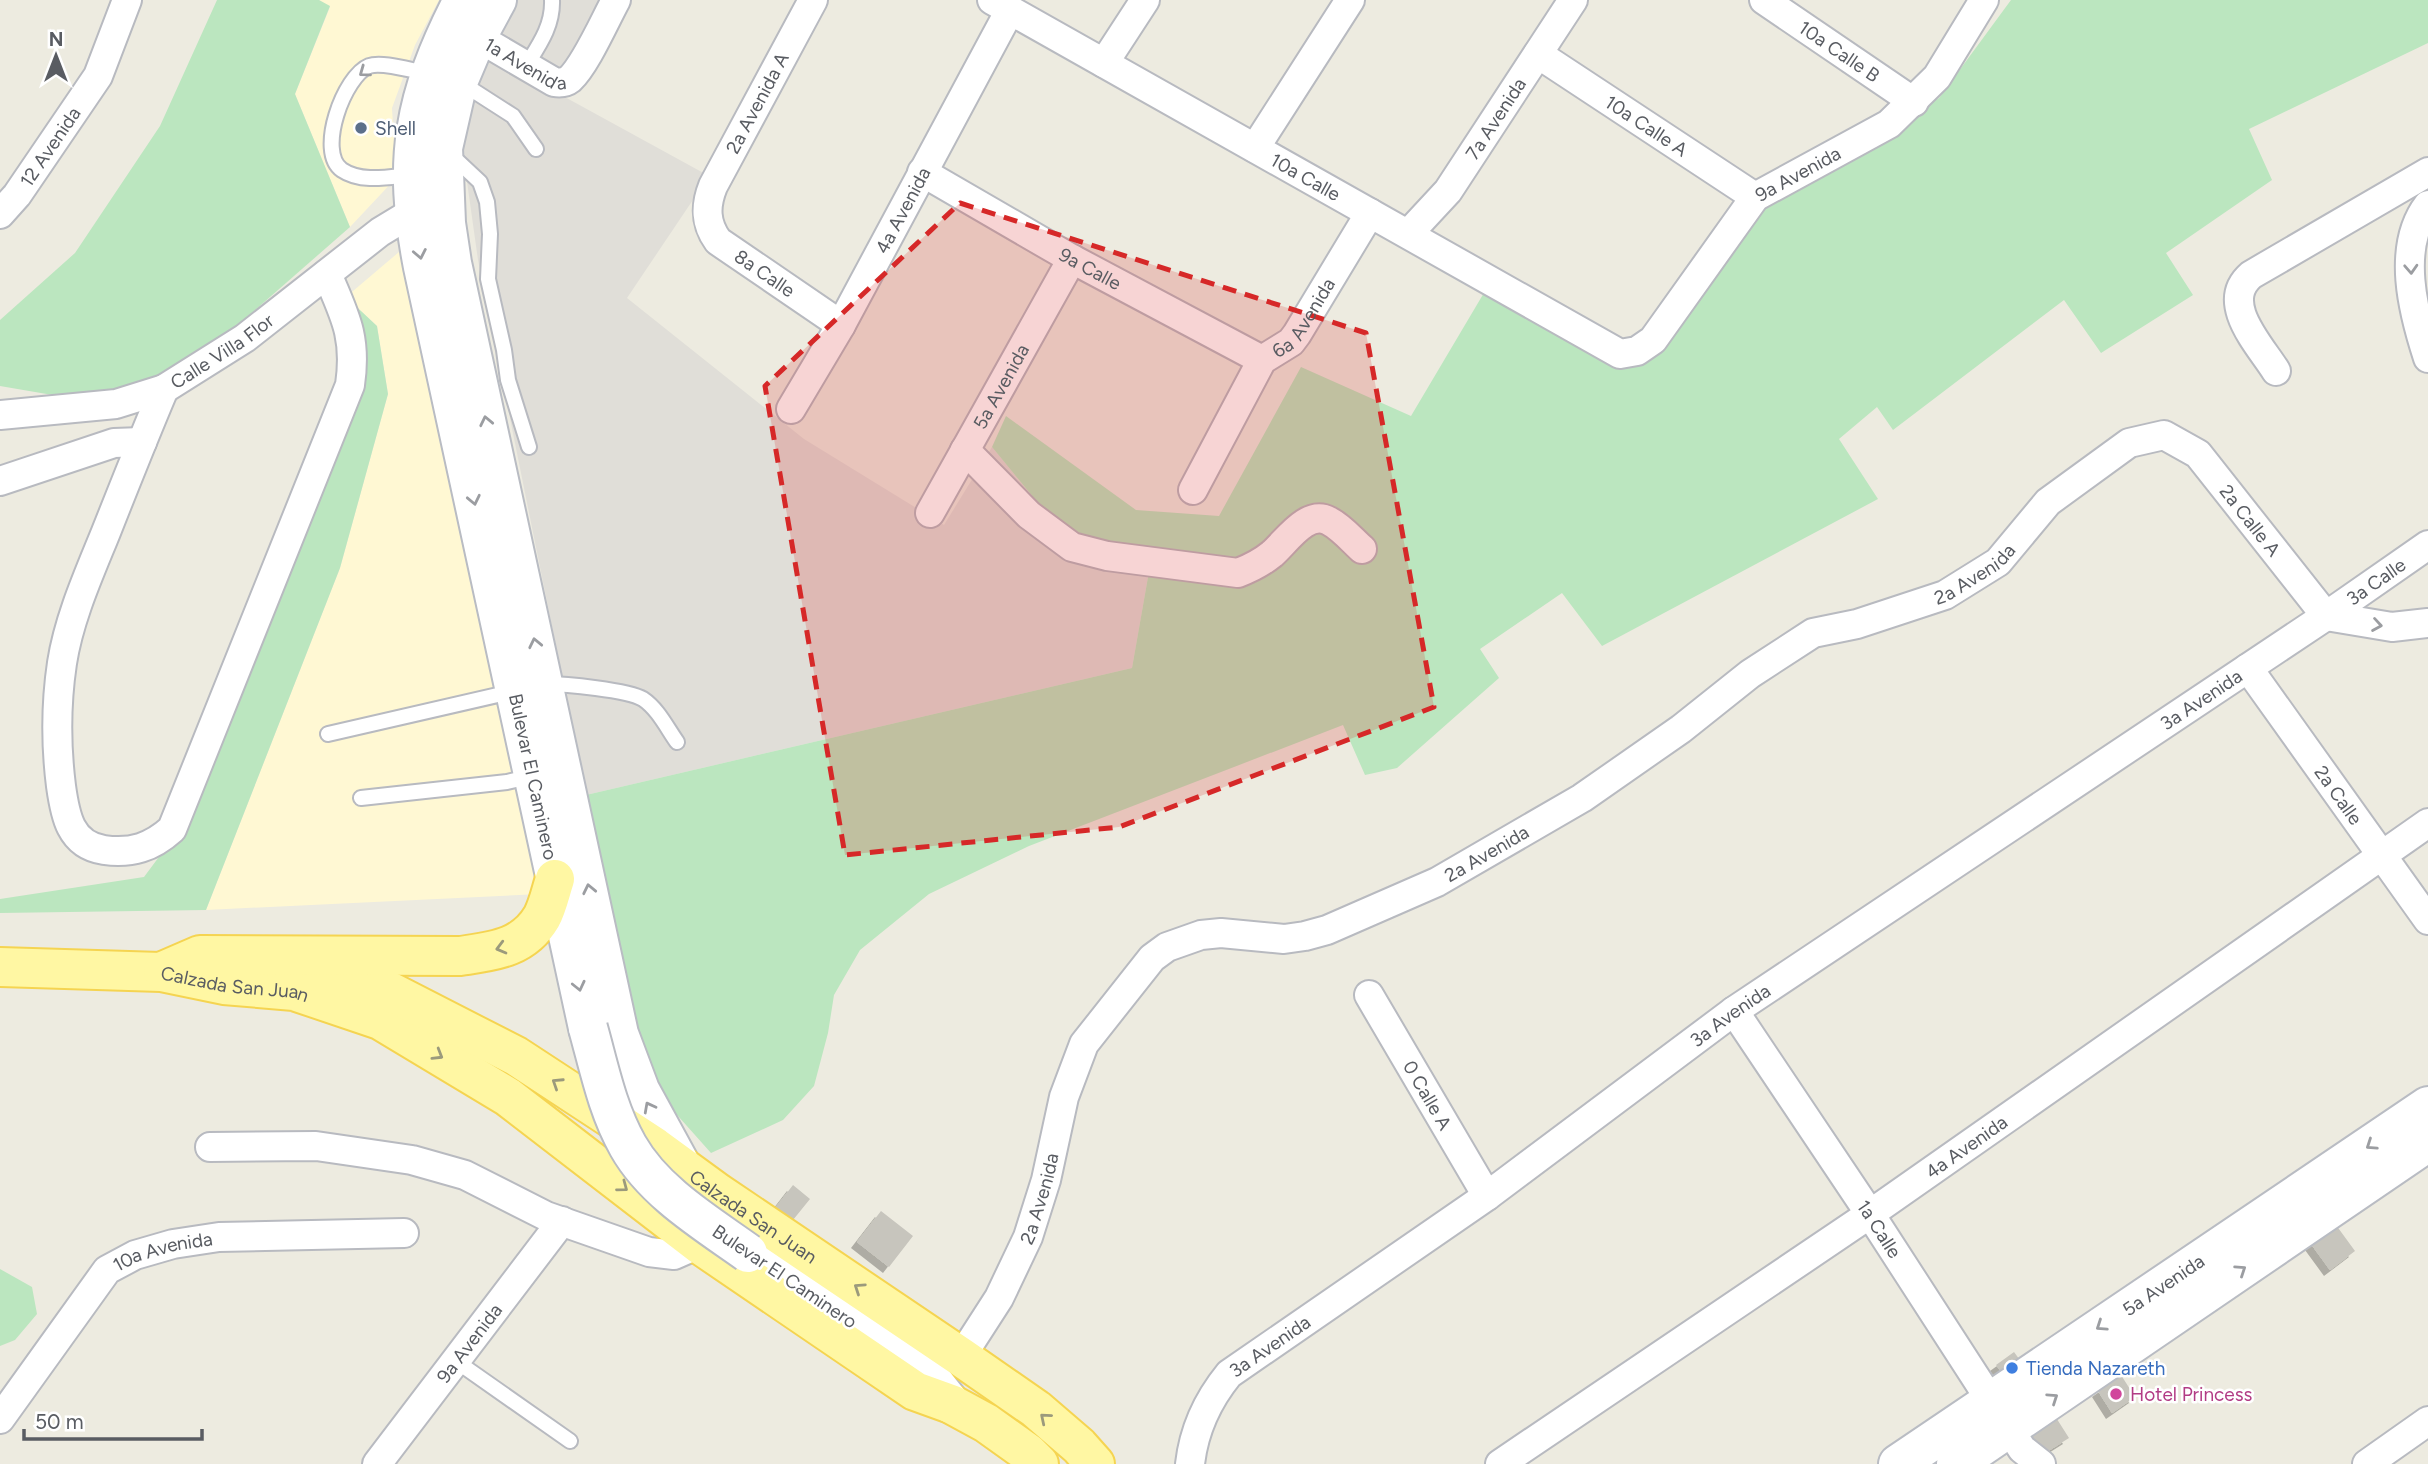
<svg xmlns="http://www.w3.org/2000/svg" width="2428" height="1464" viewBox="0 0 2428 1464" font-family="Figtree,sans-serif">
	<defs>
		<filter id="shadow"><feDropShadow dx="-6" dy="6" stdDeviation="0" flood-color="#0004"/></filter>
	</defs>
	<rect width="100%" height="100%" fill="#edebe0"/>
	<path fill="#fff8d3" d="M319,0H439L415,45L392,108L396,178L350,227L295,94L330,7Z
		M406,246L540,894L206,910L340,568L388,394L377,326L346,297Z"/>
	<path fill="#e0ded8" d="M518,0H618L563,96L709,176L627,298L804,439L944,525L992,447L1056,525L1151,560L1132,668L586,795L478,260L462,146L474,90Z"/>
	<path fill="#bbe6bf" d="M217,0H319L330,6L295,94L350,227L214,346L144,389L70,398L0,386V320L75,253L160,126Z
		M2011,0H2428V43L2249,129L2272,180L2166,253L2193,295L2101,353L2064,300L1893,430L1877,407L1839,439L1878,499L1602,646L1562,593L1480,649L1499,678L1397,768L1365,775L1343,725L1029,846L929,894L860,950L834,995L828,1033L814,1086L783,1120L711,1153L670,1107L641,1054L586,795L1132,668L1151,560L1056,525L992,447L1006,416L1136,510L1219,516L1301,367L1411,416L1491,281L1640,358L1763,209L1939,98Z
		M346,297L377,326L388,394L340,568L206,910L0,913V899L144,877L173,838L348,361Z
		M0,1269L32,1287L37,1314L15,1340L0,1346Z"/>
	<path fill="#c7c5bd" filter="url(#shadow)" d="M793,1185L810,1199L793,1220L776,1207Z
		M881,1211L913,1236L889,1267L857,1242Z
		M2336,1225L2355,1251L2330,1270L2311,1244Z
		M2014,1352L2028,1371L2011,1384L1996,1365Z
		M2121,1375L2135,1397L2112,1413L2098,1391Z
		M2055,1416L2069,1438L2042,1455L2028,1433Z"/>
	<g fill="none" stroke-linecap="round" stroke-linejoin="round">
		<defs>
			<path id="lane" d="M526,66C539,45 553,26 552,0
				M460,82L513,116L536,149
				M449,153L480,182L487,202L490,234L488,279L504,350L508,380L529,447
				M410,175C389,177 361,183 342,170C316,152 344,76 369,66C382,61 413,71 427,73
				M546,684C565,684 628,690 643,699C658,709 667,728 677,742
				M328,734L515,691
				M361,798L507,782L533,776
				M456,1361L570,1441"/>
			<g id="street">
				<path id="s1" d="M813,0L713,186C705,206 705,223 718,241L841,325"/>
				<path id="s2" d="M992,0L1620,354L1637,351L1653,340L1755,197L1889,124L1937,77L1984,0"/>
				<path id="s3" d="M1764,0L1914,102"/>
				<path id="s4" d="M477,37L554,82C560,83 565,83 570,79C586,64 605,20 616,0"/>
				<path id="s5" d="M1538,54L1755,197"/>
				<path d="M1104,63L1145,0"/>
				<path d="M1255,148L1350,0"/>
				<path id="s6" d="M922,172L1072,259L1262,360"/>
				<path d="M2428,205C2396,247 2413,312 2428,358"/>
				<path id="s7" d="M0,214L17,195L98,76L127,0"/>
				<path id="s8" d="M1409,233L1448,191L1573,0"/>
				<path d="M2276,371C2259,344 2219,303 2251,275L2428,172"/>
				<path d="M164,389C144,436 125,484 106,532C89,574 69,618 62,663C56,703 56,746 61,786C65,815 70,845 104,850C132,854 152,847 172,829L350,385C357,337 345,316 327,274"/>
				<path id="s9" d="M791,409L841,325L1010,10"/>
				<path id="s10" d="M0,415L116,404L164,389L245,338L380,232L413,212"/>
				<path d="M965,450L1029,515L1072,547L1107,556L1238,573C1251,568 1261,563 1272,554C1286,542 1307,509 1329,521C1341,527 1352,540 1362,549"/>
				<path d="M0,481L114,443L142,442"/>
				<path id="s11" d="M1193,490L1262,360L1291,342L1297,334L1370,213"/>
				<path id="s12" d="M930,513L1072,259"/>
				<path d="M2326,616L2392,627L2428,623"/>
				<path id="s13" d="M2248,668L2428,920"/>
				<path id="s14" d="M1369,995L1487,1196"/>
				<path id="s15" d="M1734,1011L1870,1214L2022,1449L2041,1464"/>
				<path d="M210,1147L316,1146L412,1160L465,1175L546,1216L649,1252L674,1255L699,1244"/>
				<path id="s16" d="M961,1357L999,1298L1028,1237L1046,1180L1064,1097L1084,1044L1152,958L1167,947L1201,935L1221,933L1284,939L1305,936L1327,930L1437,882L1582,798L1681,729L1750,674L1813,633L1857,624L1945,595L1998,562L2048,502L2129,443L2164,435L2198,454L2326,616"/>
				<path id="s17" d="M0,1419L107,1270L135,1255L173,1244L219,1237L404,1233"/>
				<path id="s18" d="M377,1464L562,1221"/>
				<path id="s19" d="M1190,1464C1194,1429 1207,1401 1229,1374L1487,1196L1734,1011L2326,616L2428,545"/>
				<path id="s20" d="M1500,1464L1870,1214L2428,823"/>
				<path d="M2367,1464L2428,1421"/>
			</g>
			<g id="secondary">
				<path id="s21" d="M463,0C413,97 402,159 423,267L588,1028"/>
				<path d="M497,0L477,37L458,82L443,148L446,223L452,263L619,1034L640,1090L682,1167"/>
				<path d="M748,1253L881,1340L928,1375L951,1404"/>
				<path id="s22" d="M1898,1464L2428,1106"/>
				<path d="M1956,1464L2428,1142"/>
			</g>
			<g id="primary">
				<path id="s23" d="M0,967L161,972L224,985L294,991L380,1020L508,1097L699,1244L859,1353L915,1391L951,1404L986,1423L1028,1453L1039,1464"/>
				<path id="s24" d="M285,969L321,972L391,992L516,1056L655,1147L718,1193L961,1357L1036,1409L1079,1446L1095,1464"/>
				<path d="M163,971L200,955L460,956C493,951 523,949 542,917C548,906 551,891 555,879"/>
			</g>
		</defs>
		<use href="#lane" stroke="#b8bac0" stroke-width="18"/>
		<use href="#street" stroke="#b8bac0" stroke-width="32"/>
		<use href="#secondary" stroke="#b9bcc3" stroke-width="42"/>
		<use href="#primary" stroke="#f5d451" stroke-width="42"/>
		<use href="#lane" stroke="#fff" stroke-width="14"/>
		<use href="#street" stroke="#fff" stroke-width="28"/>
		<use href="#secondary" stroke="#fff" stroke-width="38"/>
		<use href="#primary" stroke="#fff7a3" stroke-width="38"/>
		<defs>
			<path id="secondary-bridge" d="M588,1028C599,1067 607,1109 628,1146C654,1192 706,1223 748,1253"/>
		</defs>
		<use href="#secondary-bridge" stroke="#b9bcc3" stroke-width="42" stroke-linecap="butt"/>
		<use href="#secondary-bridge" stroke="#fff" stroke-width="38"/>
	</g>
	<defs><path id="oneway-chevron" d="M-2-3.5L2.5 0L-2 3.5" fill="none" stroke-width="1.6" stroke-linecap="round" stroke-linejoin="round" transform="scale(1.75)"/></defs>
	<g stroke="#9b9da1">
		<use href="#oneway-chevron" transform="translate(364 72) rotate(144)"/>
		<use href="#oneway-chevron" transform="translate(420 254) rotate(79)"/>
		<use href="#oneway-chevron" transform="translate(2411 269) rotate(87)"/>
		<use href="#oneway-chevron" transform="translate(486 421) rotate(-102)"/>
		<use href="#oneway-chevron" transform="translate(474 500) rotate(78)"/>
		<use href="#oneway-chevron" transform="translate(2377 625) rotate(9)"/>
		<use href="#oneway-chevron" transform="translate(535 643) rotate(-102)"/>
		<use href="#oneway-chevron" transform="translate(589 889) rotate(-102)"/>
		<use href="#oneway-chevron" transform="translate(579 986) rotate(77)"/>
		<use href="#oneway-chevron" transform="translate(649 1107) rotate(-118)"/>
		<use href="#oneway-chevron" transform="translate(2371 1145) rotate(146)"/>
		<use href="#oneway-chevron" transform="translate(2241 1270) rotate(-34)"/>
		<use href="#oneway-chevron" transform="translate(2101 1326) rotate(146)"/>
		<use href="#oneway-chevron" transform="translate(2053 1398) rotate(-34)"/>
	</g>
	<g stroke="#9b9a7c">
		<use href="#oneway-chevron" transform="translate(501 948) rotate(165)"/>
		<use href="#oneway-chevron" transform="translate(438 1055) rotate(31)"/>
		<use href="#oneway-chevron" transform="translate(557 1083) rotate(-147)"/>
		<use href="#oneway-chevron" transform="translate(623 1187) rotate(37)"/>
		<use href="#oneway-chevron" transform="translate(859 1288) rotate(-146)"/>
		<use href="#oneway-chevron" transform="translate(1045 1418) rotate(-140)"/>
	</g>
	<path fill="#d62828" fill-opacity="0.2" stroke="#d62828" stroke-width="5" stroke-dasharray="14 9" stroke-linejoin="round" d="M960,203L1366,333L1434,707L1119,827L845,855L765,386Z"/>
	<circle fill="#5c6f8a" stroke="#fff" stroke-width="2.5" cx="361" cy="128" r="7"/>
	<circle fill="#3f7fe0" stroke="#fff" stroke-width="2.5" cx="2012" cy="1368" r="7"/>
	<circle fill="#d1479c" stroke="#fff" stroke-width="2.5" cx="2116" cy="1394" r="7"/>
	<g text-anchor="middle" stroke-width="5" stroke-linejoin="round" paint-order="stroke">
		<g font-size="19" fill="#595c62" stroke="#fff">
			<text dy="7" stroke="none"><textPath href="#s3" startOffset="91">10a Calle B</textPath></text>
			<text dy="7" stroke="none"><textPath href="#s4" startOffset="56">1a Avenida</textPath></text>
			<text transform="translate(757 103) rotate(-62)" y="7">2a Avenida A</text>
			<text dy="7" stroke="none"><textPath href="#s8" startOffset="144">7a Avenida</textPath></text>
			<text dy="7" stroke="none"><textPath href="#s5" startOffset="130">10a Calle A</textPath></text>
			<text dy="7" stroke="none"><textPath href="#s7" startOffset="84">12 Avenida</textPath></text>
			<text dy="7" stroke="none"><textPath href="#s2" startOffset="982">9a Avenida</textPath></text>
			<text dy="7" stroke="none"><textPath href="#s2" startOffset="360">10a Calle</textPath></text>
			<text dy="7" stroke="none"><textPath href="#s9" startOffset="228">4a Avenida</textPath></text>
			<text dy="7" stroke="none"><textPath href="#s6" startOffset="194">9a Calle</textPath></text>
			<text dy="7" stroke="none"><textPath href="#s1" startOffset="326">8a Calle</textPath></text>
			<text dy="7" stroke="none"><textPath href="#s11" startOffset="208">6a Avenida</textPath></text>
			<text dy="7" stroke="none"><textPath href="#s10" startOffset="236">Calle Villa Flor</textPath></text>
			<text dy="7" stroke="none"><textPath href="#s12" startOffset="145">5a Avenida</textPath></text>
			<text dy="7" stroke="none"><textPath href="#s16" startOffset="1740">2a Calle A</textPath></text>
			<text dy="7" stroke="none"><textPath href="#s16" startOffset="1376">2a Avenida</textPath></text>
			<text dy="7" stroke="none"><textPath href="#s19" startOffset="1494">3a Calle</textPath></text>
			<text dy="7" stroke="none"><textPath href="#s19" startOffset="1283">3a Avenida</textPath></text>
			<text dy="7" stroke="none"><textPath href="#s21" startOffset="798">Bulevar El Caminero</textPath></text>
			<text dy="7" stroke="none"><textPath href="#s13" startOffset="156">2a Calle</textPath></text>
			<text dy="7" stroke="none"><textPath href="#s16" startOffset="808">2a Avenida</textPath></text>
			<text dy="7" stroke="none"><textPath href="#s23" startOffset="236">Calzada San Juan</textPath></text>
			<text dy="7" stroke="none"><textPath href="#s19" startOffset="716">3a Avenida</textPath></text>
			<text dy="7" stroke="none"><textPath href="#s14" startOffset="116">0 Calle A</textPath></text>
			<text dy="7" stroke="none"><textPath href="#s20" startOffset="564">4a Avenida</textPath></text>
			<text dy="7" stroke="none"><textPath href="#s16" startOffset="178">2a Avenida</textPath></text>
			<text dy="7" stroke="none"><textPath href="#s24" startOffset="536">Calzada San Juan</textPath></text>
			<text dy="7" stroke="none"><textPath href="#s15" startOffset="262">1a Calle</textPath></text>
			<text dy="7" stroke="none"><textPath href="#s17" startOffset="243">10a Avenida</textPath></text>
			<text transform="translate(785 1276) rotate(34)" y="7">Bulevar El Caminero</text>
			<text dy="7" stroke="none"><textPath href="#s22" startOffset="320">5a Avenida</textPath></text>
			<text dy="7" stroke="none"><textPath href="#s18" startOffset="152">9a Avenida</textPath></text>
			<text dy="7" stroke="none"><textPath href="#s19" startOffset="149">3a Avenida</textPath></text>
		</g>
		<g font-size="19" fill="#4e5e75" stroke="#fff" text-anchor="start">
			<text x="375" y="135">Shell</text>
		</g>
		<g font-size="19" fill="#366cbe" stroke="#fff" text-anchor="start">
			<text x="2026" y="1375">Tienda Nazareth</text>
		</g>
		<g font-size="19" fill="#b23c85" stroke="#fff" text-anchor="start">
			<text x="2130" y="1401">Hotel Princess</text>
		</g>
	</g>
	<g transform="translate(56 56)" stroke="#ffffff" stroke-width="5" paint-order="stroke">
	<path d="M0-5L12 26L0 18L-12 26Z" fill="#595c62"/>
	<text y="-10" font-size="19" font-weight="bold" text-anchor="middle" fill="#595c62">N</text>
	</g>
	<path d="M24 1429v10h178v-10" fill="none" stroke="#595c62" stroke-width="3.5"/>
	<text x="35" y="1429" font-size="21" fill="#595c62" stroke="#ffffff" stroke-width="5" paint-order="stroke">50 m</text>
</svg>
